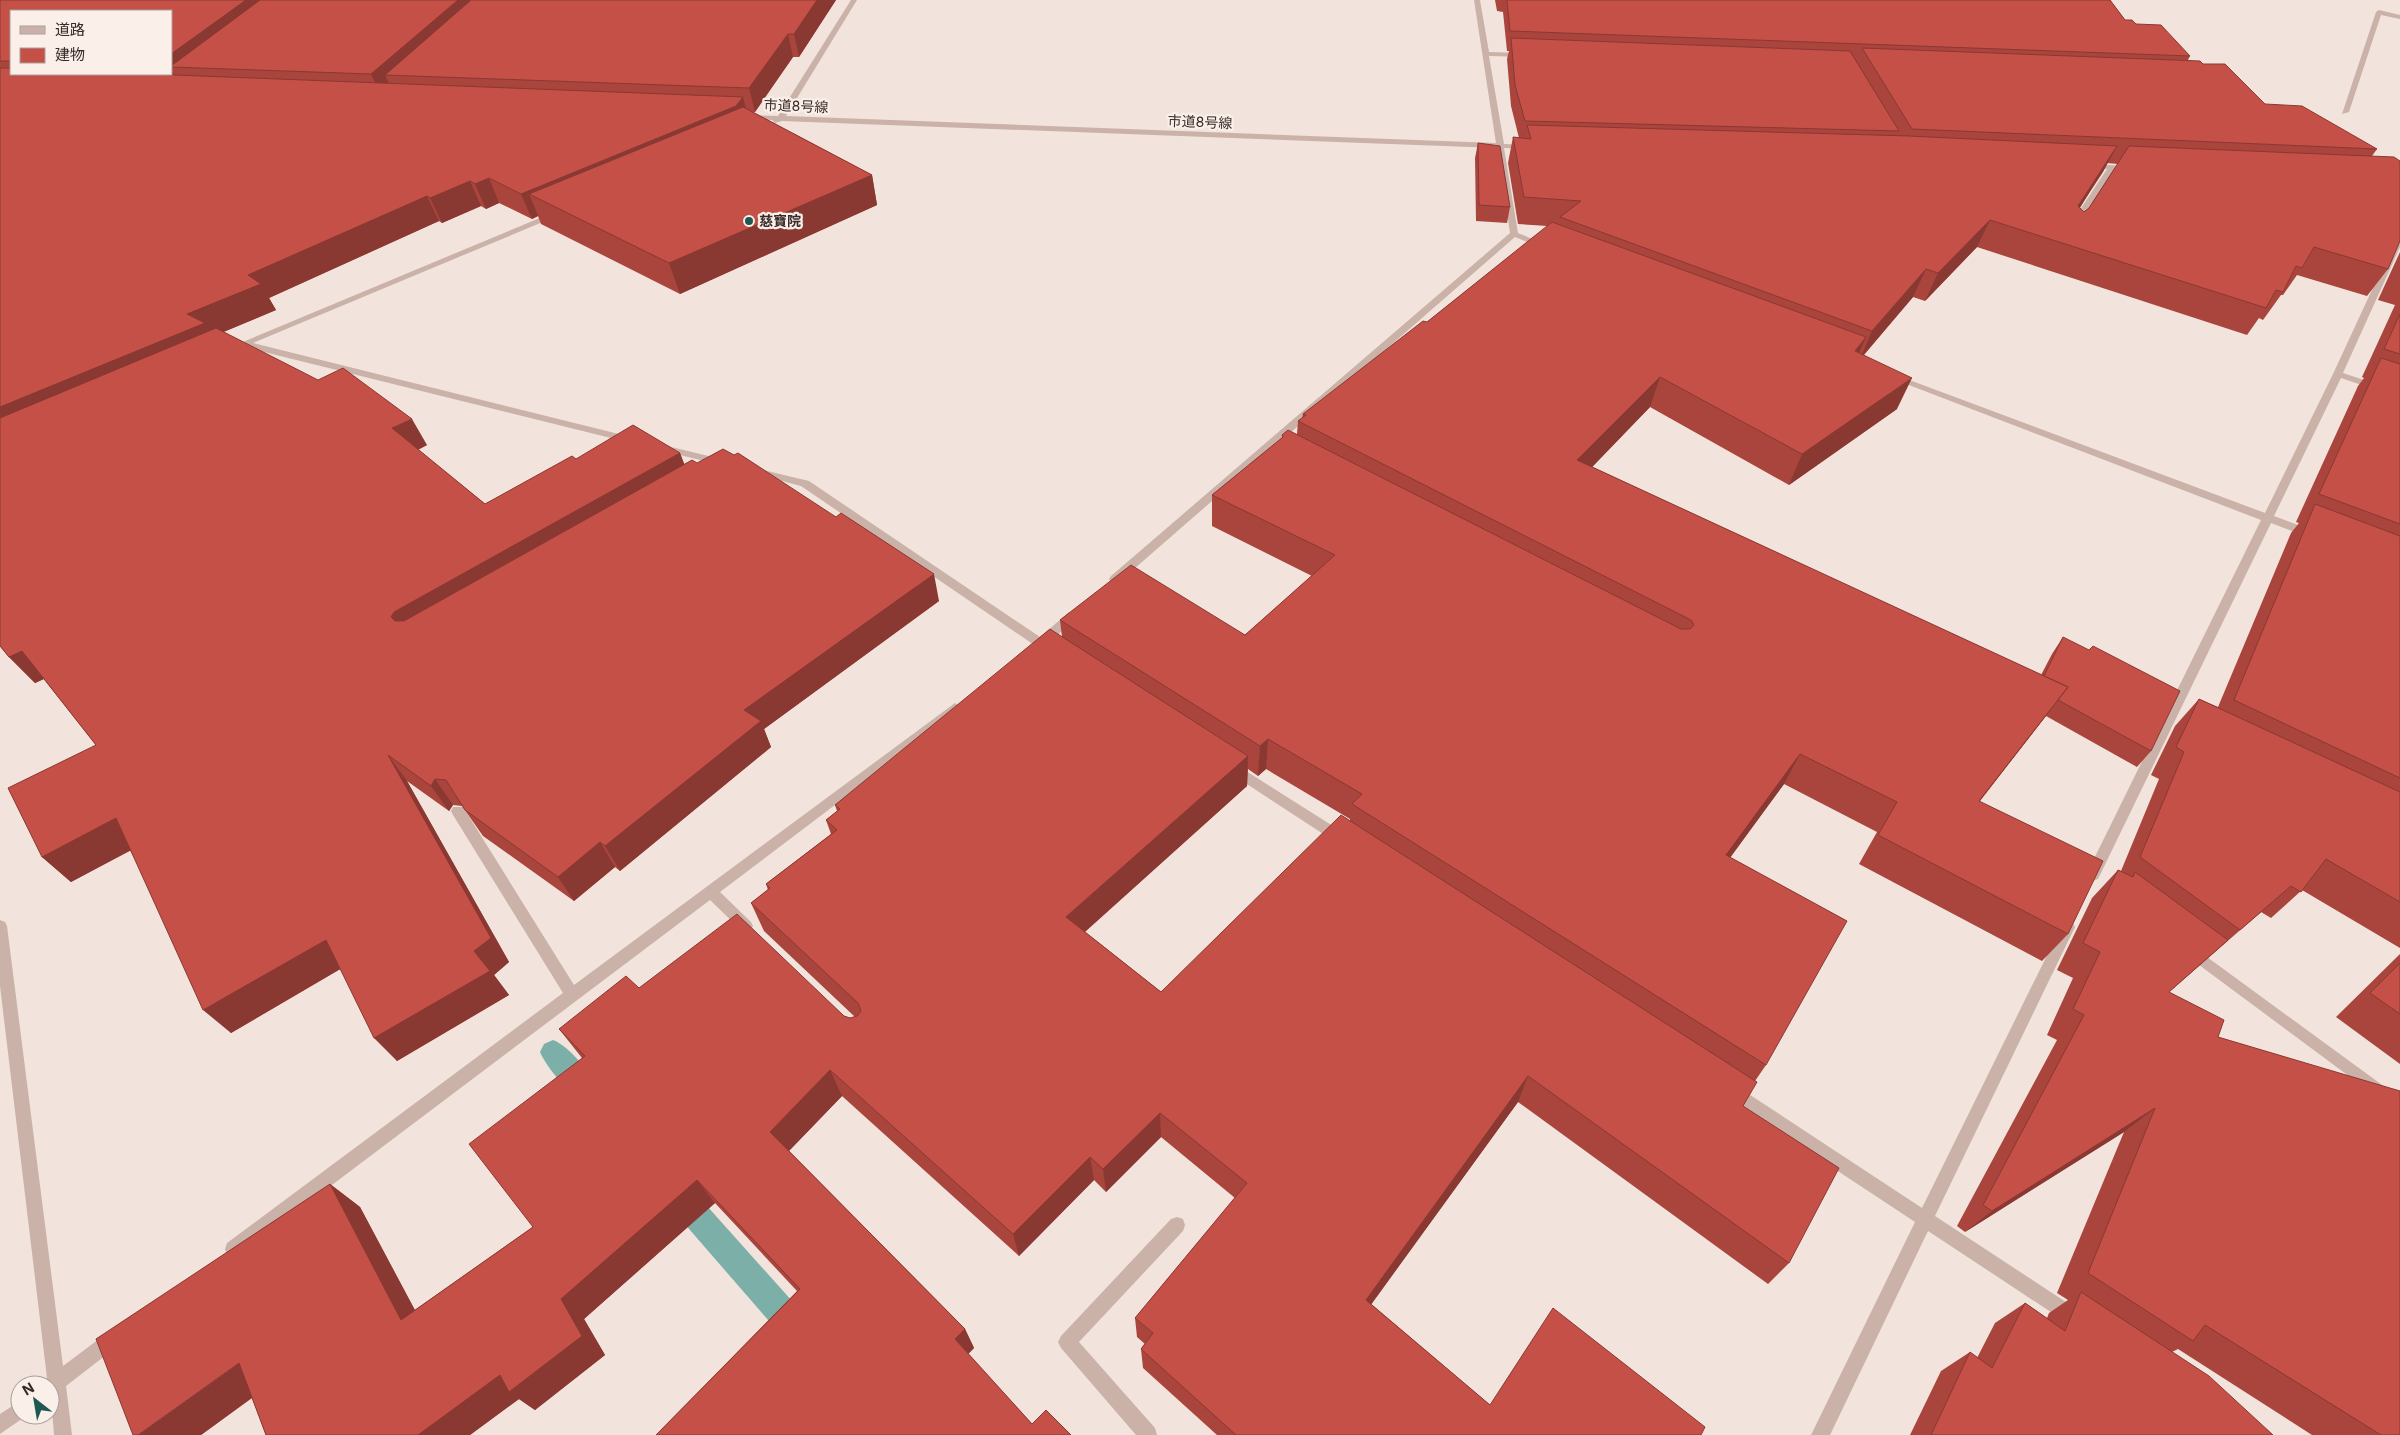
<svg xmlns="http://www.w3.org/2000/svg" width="2400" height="1435" viewBox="0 0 2400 1435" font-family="Inter,'Noto Sans JP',sans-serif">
	<rect width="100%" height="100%" fill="#f2e4dc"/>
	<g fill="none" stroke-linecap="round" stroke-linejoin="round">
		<path fill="#7bafa8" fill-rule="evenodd" d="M553,1040C569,1046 592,1074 599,1090L595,1099L586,1102C570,1096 547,1068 540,1052L544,1044Z
			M680,1183L690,1187L810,1321L814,1332L810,1343L799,1347L788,1343L670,1207L666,1197L670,1187Z"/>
		<path fill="#cab2a8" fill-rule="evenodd" d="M851,0H857L786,116L1496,143L1474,0H1480L1489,52L1524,53L1527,55L1524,57L1489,56L1504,144L1528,145L1532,147L1528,149L1504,148L1518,233L1549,246L1542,248L1515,237L1119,582H1111L1109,579L1111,576L1510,233L1497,148L782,121L775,123L772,120L743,119V115H746L778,116Z
			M2379,10L2400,15V19L2381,15L2349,112L2342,114L2376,12Z
			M2085,164L2130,166L2134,168L2130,170H2114L2077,227L2074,228L2070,225L2107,169L2088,168L2084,166Z
			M554,212L558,214L557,216L253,343L635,438V442L631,443L240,346L238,344Z
			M2400,235V247L2343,373L2400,392V398L2341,378L2274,516L2314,531L2315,534L2310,538L2271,523L2098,879L2093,881L2088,879L2086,875L2261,520L1888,377L1893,374L1896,375L2265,513L2333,374L2396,238Z
			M663,445L725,460L726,462L721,465L659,450L658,448Z
			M755,468L809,481L1040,637L1069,612H1077L1079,615L1049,643L1056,650L1054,653H1046L801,486L751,473V469Z
			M955,703L961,708L959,711L720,892L751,922L753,926L751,930L746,932L741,930L710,900L239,1255L233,1257L227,1255L225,1249L227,1243L563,993L453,815L451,811L453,807H463L574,985Z
			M1235,764L1344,833L1346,837L1344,841L1339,842L1334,841L1230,773L1229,769L1230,765Z
			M0,920L5,922L7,926L63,1366L107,1333L113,1330L119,1333L122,1339L119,1345L66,1386L72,1435H54L50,1385H42L47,1378L0,986Z
			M2068,921L2073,923L2075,927L1935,1216L2078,1310L2081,1316L2078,1322L2072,1325L2066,1322L1928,1231L1830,1435H1811L1915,1222L1726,1097L1724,1092L1726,1087L1732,1085L1738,1087L1922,1208L2063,923Z
			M2192,946L2400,1098V1114L2187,956L2185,952L2187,948Z
			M1177,1217L1183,1219L1185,1225L1183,1231L1079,1342L1155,1428L1157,1435H1136L1061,1348L1058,1342L1061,1336L1171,1219Z
			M20,1401V1415H27L26,1416L0,1434V1414Z"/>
	</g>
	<path fill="#a9453d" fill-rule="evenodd" d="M0,0H836L799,57H793L755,112H753L872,175L877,205L680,294L541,224L538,216L532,219L499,203L486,209L481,206L442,223L439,221L269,298L276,310L223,332L427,445L418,450L485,504L576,459L680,453L684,464L939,601L764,729L771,747L620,871L615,867L574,901L483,836L462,806L453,805L449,811L407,781L509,962L494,975L509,995L397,1061L340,969L231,1033L130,850L71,882L42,857L96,745L44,679L35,683L9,657L0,646ZM11,11H171V74H11Z
		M1495,0H2110L2125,20L2136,24L2190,56L2188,60L2203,64L2265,104L2377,149L2372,156L2388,269L2367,296L2297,275L2283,295H2281L2263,320L2259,318L2247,335L1977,247L1925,301L1913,297L1864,355L1897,409L1789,485L1650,407L1592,467L2041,675L2052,654L2063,637L2151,751L2137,767L2046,716L1980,801L2068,934L2042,961L1859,864L1877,832L1784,784L1730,857L1766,1065L1755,1081L1743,1106L1789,1263L1768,1284L1518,1102L1371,1304L1490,1405L1701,1435H1217L1143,1368L1141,1349L1145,1344L1137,1337L1135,1318L1235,1198L1161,1137L1106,1192L1094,1180L1019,1256L842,1096L789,1151L965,1329L974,1348L968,1354L1032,1424L1071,1435H656L797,1291L715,1203L584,1319L605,1355L535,1410L519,1399L470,1435H266L252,1398L201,1435L330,1184L360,1207L415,1310L533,1227L582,1058L559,1029L639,988L844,1016L850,1018L855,1017L764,931L751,903L768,890L766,884L831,834L826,820L837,811L835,805L1062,637L1060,620L1245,635L1312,576L1212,526V495L1282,438V435L1297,434L1298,421L1302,418L1303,414L1427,322L1548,226L1518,224L1508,163L1513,137L1519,138L1511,106L1507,59L1509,51H1507L1503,12L1497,11ZM2107,163L2118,164L2089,208L2084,212L2080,208ZM1248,769L1258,776L1266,769L1350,819V821L1161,992L1085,932L1247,786Z
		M1478,143L1510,207L1507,223L1476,221L1475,158Z
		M2400,252V948L2302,890L2271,918L2261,912L2169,992L2218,1037L2400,1435H2312L2178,1349L2172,1352L2273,1435H1910L1941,1371L1970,1352L1977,1358L1995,1323L2025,1303L2047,1318L2049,1313L2068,1300L2057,1293L2124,1132L1965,1232L1957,1226L2057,1040L2047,1035L2073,978L2057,970L2092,898L2118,870L2121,871L2159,779L2151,775L2175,726L2199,699L2218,707L2291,533L2299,523L2296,522L2358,386L2364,378L2362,377L2395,305L2378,300Z
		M2400,954V1064L2336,1017Z"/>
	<path fill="#8a3832" d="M246,0H288L171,67V54Z
		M458,0H492L385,75L392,90L382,98L371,74Z
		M817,0H836L799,57L794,34Z
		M788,34L793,57L755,112L749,88Z
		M171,70L179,82L169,89L160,74H171Z
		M743,97L749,121L529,194L538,216L532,219L521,194Z
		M2117,146L2103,172L2063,233L2078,206Z
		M872,175L877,205L680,294L669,263Z
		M489,178L499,203L486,209L475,184Z
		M470,181L481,206L442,223L430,198Z
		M427,196L439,221L269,298L276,310L214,336L0,443V407L187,314L248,275Z
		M1990,220L1977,247L1925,301L1938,273Z
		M1926,269L1913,297L1860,359L1872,331Z
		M1866,337L1853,367L1855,351Z
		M1660,377L1650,407L1569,491L1577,460Z
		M1912,378L1897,409L1789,485L1802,454Z
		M412,419L427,445L407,455L392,428Z
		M680,453L690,479L411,638L391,617L394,612Z
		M934,574L939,601L764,729L771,747L620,871L605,846L744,710Z
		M22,651L48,677L35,683L9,657Z
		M2068,687L2045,717L1957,830L1979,801Z
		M1268,739L1266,769L1258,776L1260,746Z
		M1800,754L1784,784L1711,884L1726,855Z
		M388,755L407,781L509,962L494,975L509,995L397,1061L374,1038L474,951Z
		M1248,756L1247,786L1070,945L1066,917Z
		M435,779L453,805L449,811L431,786Z
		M116,818L143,844L71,882L42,857Z
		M600,842L615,867L574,901L558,877Z
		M326,940L349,964L231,1033L203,1010Z
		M830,1070L842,1096L784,1156L770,1132Z
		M1528,1076L1518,1102L1360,1320L1366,1300Z
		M2155,1108L2124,1132L1965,1232L1992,1211Z
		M1160,1113L1161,1137L1106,1192L1103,1169Z
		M1090,1157L1094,1180L1019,1256L1013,1234Z
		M697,1180L715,1203L584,1319L605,1355L535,1410L519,1399L470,1435H418L561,1299Z
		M330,1184L360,1207L430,1339L401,1320Z
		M965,1329L974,1348L964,1358L955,1339Z
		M239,1363L275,1381L201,1435H138Z"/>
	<path fill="#c55047" stroke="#8a3832" d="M0,0H246L171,54V11H11V61H0Z
		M260,0H458L371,74L171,67V66Z
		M471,0H817L794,34H788L749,88L385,75Z
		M1507,0H2110L2125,20H2132L2136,24L2161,25L2190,56L1510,31Z
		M1511,38L1850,51L1899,131L1525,121L1515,85Z
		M1862,48L2200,61L2203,64H2225L2265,104L2302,106L2377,149L1912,129Z
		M0,68H11V74H149L743,97L736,106L521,194L489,178L475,184L470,181L430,198L427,196L248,275L261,284L187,314L205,323L0,407Z
		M743,107L872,175L669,263L529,194Z
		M1527,125L1909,136L2117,146L2078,206L2084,212L2089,208L2129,146L2394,157L2400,161V241L2388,269L2314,247L2302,268L2296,266L2283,292L2276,290L2266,308L1990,220L1938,273L1926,269L1872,331L1560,217L1581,201L1524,197L1513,137L1531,139Z
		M1478,143L1500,146L1510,207L1479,205Z
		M1552,222L1866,337L1855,351L1912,378L1802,454L1660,377L1577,460L2068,687L1979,801L2103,861L2068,934L1878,835L1897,802L1800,754L1726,855L1847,921L1766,1065L1352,804L1362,794L1268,739L1260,746L1060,620L1131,565L1245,635L1335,555L1212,495L1283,437L1282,435L1288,430L1681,629H1690L1694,625L1691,620L1298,421L1306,415L1303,414L1423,321L1427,322Z
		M2400,314V354L2384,349Z
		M216,328L318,380L343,368L412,419L392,428L485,504L572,456L576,459L633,425L680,453L394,612L391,617L395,621H404L692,460L697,463L723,449L734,455L738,453L836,517L841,513L934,574L744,710L761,721L605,846L600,842L558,877L465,810L446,780L435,779L431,786L388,755L491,938L474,951L490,971L374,1038L326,940L203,1010L116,818L42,857L8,788L96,745L22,651L9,657L0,646V418Z
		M2381,358L2400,364V524L2319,494Z
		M2315,504L2400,536V778L2234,700Z
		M1050,629L1248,756L1066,917L1161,992L1341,815L1757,1082L1743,1106L1839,1168L1789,1263L1528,1076L1366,1300L1490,1405L1553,1308L1705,1427L1701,1435H1236L1141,1349L1153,1333L1135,1318L1247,1183L1160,1113L1103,1169L1090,1157L1013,1234L830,1070L770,1132L965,1329L955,1339L1032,1424L1046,1410L1071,1435H656L800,1289L697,1180L561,1299L582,1336L509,1392L500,1375L418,1435H266L239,1363L138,1435H133L96,1339L330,1184L401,1320L533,1227L469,1144L585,1056L559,1029L626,976L639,988L737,914L844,1016L850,1018L857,1016L861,1011L858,1003L751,903L770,888L766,884L837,830L826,820L840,809L835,805Z
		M2063,637L2089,650L2093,646L2180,691L2151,751L2058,700L2068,687L2044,676Z
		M2199,699L2400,792V902L2326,859L2301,892L2291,886L2240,930L2140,857L2184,752L2176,747Z
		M2118,870L2133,877L2135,872L2228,940L2169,992L2224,1020L2218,1037L2400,1091V1435H2381L2205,1325L2193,1341L2088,1273L2155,1108L1992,1211L1983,1205L2084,1015L2073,1009L2100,952L2083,943Z
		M2400,963V1014L2370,993Z
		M2081,1292L2209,1376L2273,1435H1931L1970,1352L1992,1368L2025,1303L2065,1331Z"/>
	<circle fill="#1e5852" stroke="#faefe9" stroke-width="2" cx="749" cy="221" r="5"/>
	<g text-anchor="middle" stroke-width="4.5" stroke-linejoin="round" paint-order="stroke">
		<g font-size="14" fill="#372a28" stroke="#faefe9">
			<text transform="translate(796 106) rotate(2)" y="5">市道8号線</text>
			<text transform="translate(1200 122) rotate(2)" y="5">市道8号線</text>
		</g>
		<g font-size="14" font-weight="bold" fill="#372a28" stroke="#faefe9" text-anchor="start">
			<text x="759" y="226">慈寶院</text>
		</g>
	</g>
	<rect x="10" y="10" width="162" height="65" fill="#faefe9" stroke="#aca09c"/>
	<rect x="20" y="26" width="25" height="8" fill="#cab2a8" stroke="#aca09c"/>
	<text x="55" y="35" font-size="15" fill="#372a28">道路</text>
	<rect x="20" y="48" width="25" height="15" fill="#c55047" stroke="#aca09c"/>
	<text x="55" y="60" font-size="15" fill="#372a28">建物</text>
	<g transform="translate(35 1400) rotate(329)"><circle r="24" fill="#faefe9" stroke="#aca09c"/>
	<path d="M0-4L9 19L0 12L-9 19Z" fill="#1e5852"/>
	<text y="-8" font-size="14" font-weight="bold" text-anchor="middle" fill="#372a28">N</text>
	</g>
</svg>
